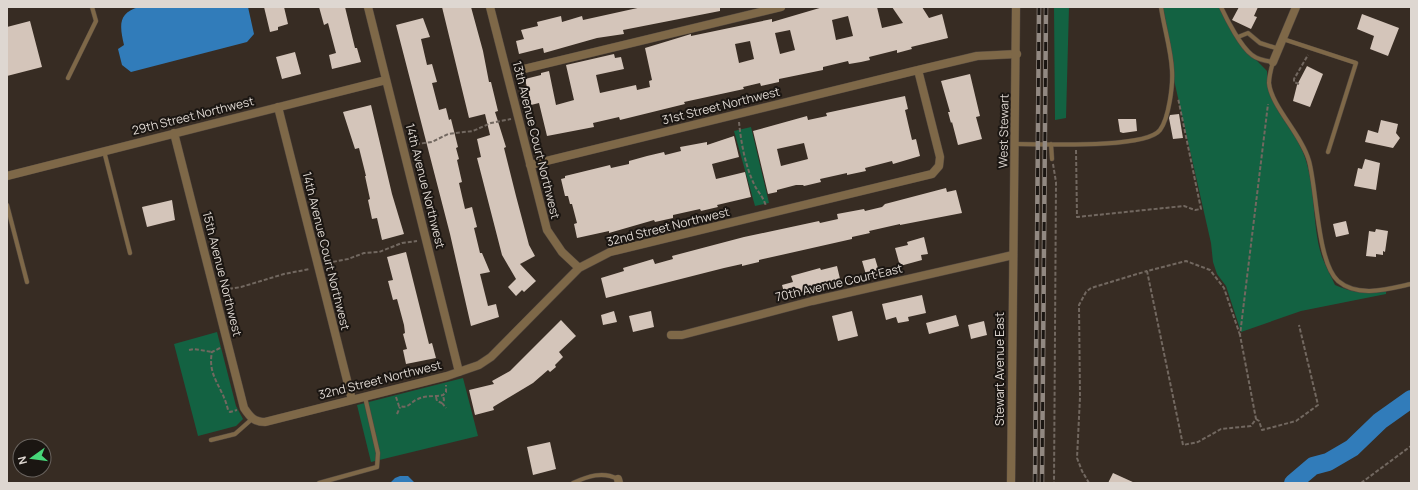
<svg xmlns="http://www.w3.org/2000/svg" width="1418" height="490" viewBox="0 0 1418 490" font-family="Manrope,sans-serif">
	<rect width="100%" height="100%" fill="#372c23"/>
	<path fill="#136242" d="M1054,7H1069L1066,118L1055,120Z
		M1163,7H1219C1231,34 1246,50 1267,71C1267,108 1288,119 1302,150C1317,184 1311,223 1322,257C1326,267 1331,276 1335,285C1355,294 1365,293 1386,290V294L1301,311L1241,332L1226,286L1217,274L1213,262L1211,243L1174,80V65Z
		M751,127L769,203L755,206L734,131Z
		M217,332L236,406L243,419L236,426L198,436L174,344Z
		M463,378L478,436L371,462L357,405Z"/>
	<path fill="#317cba" d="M139,7H248L254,34L247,42L131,72L122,65L118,49L124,45C120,27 117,13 139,7Z
		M400,476H408L415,483H390L395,478Z"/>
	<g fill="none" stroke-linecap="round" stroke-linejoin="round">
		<path stroke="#317cba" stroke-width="18" d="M1293,483L1313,466L1328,462L1352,448L1380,421L1411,399"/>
	</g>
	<path fill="#d4c5ba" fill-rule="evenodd" d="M264,7H284L288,24L278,27V30L270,32Z
		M319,7H345L355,48H357L361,62L332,69L329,55L336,53L328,23L324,25Z
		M442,7H471L483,51L489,82H491L498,111L495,112L506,147L504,148L516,196L529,245L535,256L520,264L536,281L524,292L522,290L516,296L508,287L516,279L502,255L477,158L481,157L477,139L490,135L485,114L469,118Z
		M642,7H720V11L623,30L624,34L597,38L544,53L543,48L519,54L516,41L524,39L521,30L538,26L537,22L561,16L562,22L582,16L583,20Z
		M823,7H877L882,28L903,23L892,7H922L929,18L942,14L948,38L911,47L912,49L897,53V50L869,57L870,60L861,62L849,64L848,61L823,67V70L779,79V82L761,86L760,83L743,87L744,89L684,102L685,104L620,120L619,117L593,123L594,127L547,136L539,103L531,105L525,79L541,75V73L549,71L556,105L574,100L566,65L614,54L615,58L621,57L624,69L596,75L600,93L636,85L637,90L650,87L649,81L652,80L645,48L691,34V36L772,19V22ZM848,16L853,36L836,40L832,20ZM790,30L795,50L780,54L775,33ZM750,41L754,59L739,63L735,44Z
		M1239,7H1258L1254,16L1257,17L1251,29L1232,20Z
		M1362,14L1399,28L1388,56L1370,49L1374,36L1357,29Z
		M423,18L430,37L421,39L427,65L432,64L437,82L432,83L439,110L446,108L449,120L451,119L458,147L456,148L459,159L457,160L462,182L459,183L465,209L472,207L477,227L474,228L480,253H482L490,272L480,274L488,306L496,304L499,317L471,326L450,234L396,25Z
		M30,21L42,67L7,76V27Z
		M295,52L301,74L282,79L276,57Z
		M1307,66L1323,74L1310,107L1293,101L1297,85Z
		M970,74L980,116L976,117L982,139L958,145L952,122L951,123L948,112H950L941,81Z
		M905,96L908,109L905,110L908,123L912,140L916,139L920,156L893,164L892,161L865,168L866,171L847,175V173L820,179L821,182L804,186L803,185H796L777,190V192L768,194L753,131L807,116L808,120L827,116L826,113ZM804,143L808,159L781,166L777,149Z
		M371,105L392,194L404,234L382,240L377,218L372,219L368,200L370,199L365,176H366L359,148L355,149L343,112Z
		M1179,114L1183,138L1173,139L1169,118L1170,115Z
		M1118,119H1136L1137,131L1123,133L1120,132Z
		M1381,120L1398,124L1396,133L1400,138L1393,148L1365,142L1368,130L1378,133Z
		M734,136L739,157L712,164L716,179L745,172L751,197L717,205L718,207L701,211L700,209L673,215V218L655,222L654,220L609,233V231L577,238L574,224L577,223L572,204H570L568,196H565L561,179L565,178V176L610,165L611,168L629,164V161L647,156L664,152L665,155L681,151L680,147L707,142V145Z
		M1365,159L1380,163L1376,190L1354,186L1358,168L1362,169Z
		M946,188L947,192L956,190L962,213L900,225V224L869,231L870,233L852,237V239L759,260V262L742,266V264L724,268L606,298L601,278L624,271L623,268L653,259L655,264L673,259L672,256L744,237L819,221L820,223L838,219L837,214L864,209L865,211L882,207L885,204Z
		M172,200L175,220L147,227L142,207Z
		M1346,221L1349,234L1336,237L1333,224Z
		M1376,229L1388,231L1385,252L1383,251V255L1376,254V257L1366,256L1369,231L1375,232Z
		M924,237L928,254L921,255L922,260L900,266L895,248L908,245L907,242Z
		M406,252L429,344L432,343L436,358L406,364L403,350L407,349L403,334L405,333L404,325L397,299L393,300L388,281L393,280L387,257Z
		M875,258L880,275L867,278L862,261Z
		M837,266L841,283L785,296L782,285L793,282L791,276L820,268L821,270Z
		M922,295L926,313L908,317L909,321L898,323L896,317L886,320L882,304Z
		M614,311L617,322L603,325L601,315Z
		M651,311L654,327L633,332L629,316Z
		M852,311L858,336L838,341L832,316Z
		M956,315L959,326L929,334L926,323Z
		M561,320L576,336L559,352L563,357L555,365L556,367L550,372L548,370L533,383L493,407L494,410L475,415L469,390L494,384L492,381L510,371Z
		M984,321L987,335L971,339L968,325Z
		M550,442L556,469L533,475L527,447Z
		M1113,473L1135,483H1108Z"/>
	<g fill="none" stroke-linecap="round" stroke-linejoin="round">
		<defs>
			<path id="service" d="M1221,7C1227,20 1241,47 1252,55C1258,60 1266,61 1273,62C1271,69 1269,76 1269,83C1271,106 1302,135 1309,161C1317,190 1317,262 1338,281C1358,298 1388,289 1411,284
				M1238,37L1248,33L1260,43L1279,49
				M1283,39L1356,63L1328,152
				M68,78L96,21L92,7
				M1016,144C1041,144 1146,149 1160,130C1169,118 1173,85 1172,70C1171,49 1164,28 1161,7
				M1051,144L1052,159
				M104,151L130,253
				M7,205L27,282
				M211,440L235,434L252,419
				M319,483L377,467L378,453L365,397
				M573,483C588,476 603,471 618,479"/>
			<path id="minor" d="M368,7L459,372
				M490,7L547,230L562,252L579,268
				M1273,62L1296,7
				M524,69L781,7
				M278,107L352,400
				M174,133L244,408C250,417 254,422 265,422L447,376L479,365L491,357L579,268L610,252L932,174L939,166L940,157L918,70
				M530,165L918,70L977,56L1017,54
				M7,176L386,80
				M671,335H682L812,301L1013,255
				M618,479L619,483"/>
			<path id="tertiary" d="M1011,483L1016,7"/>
		</defs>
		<use href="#service" stroke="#52473f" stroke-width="5"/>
		<use href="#minor" stroke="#52473f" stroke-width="9"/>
		<use href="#tertiary" stroke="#52473f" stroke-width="9"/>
		<path stroke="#726860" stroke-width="2" stroke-dasharray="4 2" stroke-linecap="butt" d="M1299,84L1294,82V79L1308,55
			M739,122C741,142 745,165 754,184C758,193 762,194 766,206
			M410,145L432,142L448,134L473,131L491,123L511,119
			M1076,150L1077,217L1184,206L1195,210L1201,209L1178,98
			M1053,164L1056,182L1054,483
			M327,263L348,259L364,253L379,252L402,243L417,241
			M223,290L241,287L284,274L310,269
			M1240,335L1224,288L1210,270L1186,261L1147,271L1183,445L1198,442L1221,429L1251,426L1256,419L1240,335L1268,104
			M220,348L212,352C207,376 223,387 228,410L230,412L237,410
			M189,350L194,349L212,352
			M396,397L399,406C409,409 410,402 418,399C426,395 435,397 443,395L446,392V385
			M436,397L437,401L442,403L444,400L443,395
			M442,403L446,408
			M397,414L400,407
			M1256,419L1259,421L1262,430L1296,421L1318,405L1299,325
			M1089,483L1082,471L1077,458L1080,397L1079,305L1086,292L1091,288L1147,271
			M1361,483L1411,446"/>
		<use href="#service" stroke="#7e6848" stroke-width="4"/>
		<use href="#minor" stroke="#7e6848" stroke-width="8"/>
		<use href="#tertiary" stroke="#7e6848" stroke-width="8"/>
		<defs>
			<path id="rail" d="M1035,483L1039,7
				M1042,483L1046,7"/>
		</defs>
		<use href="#rail" stroke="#928982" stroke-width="4.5"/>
		<use href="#rail" stroke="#1b1612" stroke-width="3" stroke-dasharray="9" stroke-linecap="butt"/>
	</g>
	<g text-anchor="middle" stroke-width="4" stroke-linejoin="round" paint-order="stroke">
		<g font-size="12" fill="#ded7d1" stroke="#1b1612">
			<text transform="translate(721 106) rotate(-14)" y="4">31st Street Northwest</text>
			<text transform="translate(193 116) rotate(-14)" y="4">29th Street Northwest</text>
			<text transform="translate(1004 131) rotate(-89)" y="4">West Stewart</text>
			<text transform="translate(536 140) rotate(76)" y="4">13th Avenue Court Northwest</text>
			<text transform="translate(425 186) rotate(76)" y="4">14th Avenue Northwest</text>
			<text transform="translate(668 227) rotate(-14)" y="4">32nd Street Northwest</text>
			<text transform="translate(326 251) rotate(76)" y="4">14th Avenue Court Northwest</text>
			<text transform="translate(222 274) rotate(76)" y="4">15th Avenue Northwest</text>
			<text transform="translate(839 283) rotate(-13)" y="4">70th Avenue Court East</text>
			<text transform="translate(1000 369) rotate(-90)" y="4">Stewart Avenue East</text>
			<text transform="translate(380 380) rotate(-14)" y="4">32nd Street Northwest</text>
		</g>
	</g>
	<rect width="1418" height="490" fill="none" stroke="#ded7d1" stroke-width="16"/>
	<g transform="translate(32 458) rotate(256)"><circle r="19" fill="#1b1612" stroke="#69635e"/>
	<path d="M0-3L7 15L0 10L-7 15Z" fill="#47d779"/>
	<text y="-6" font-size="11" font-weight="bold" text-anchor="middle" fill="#ded7d1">N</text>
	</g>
</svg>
